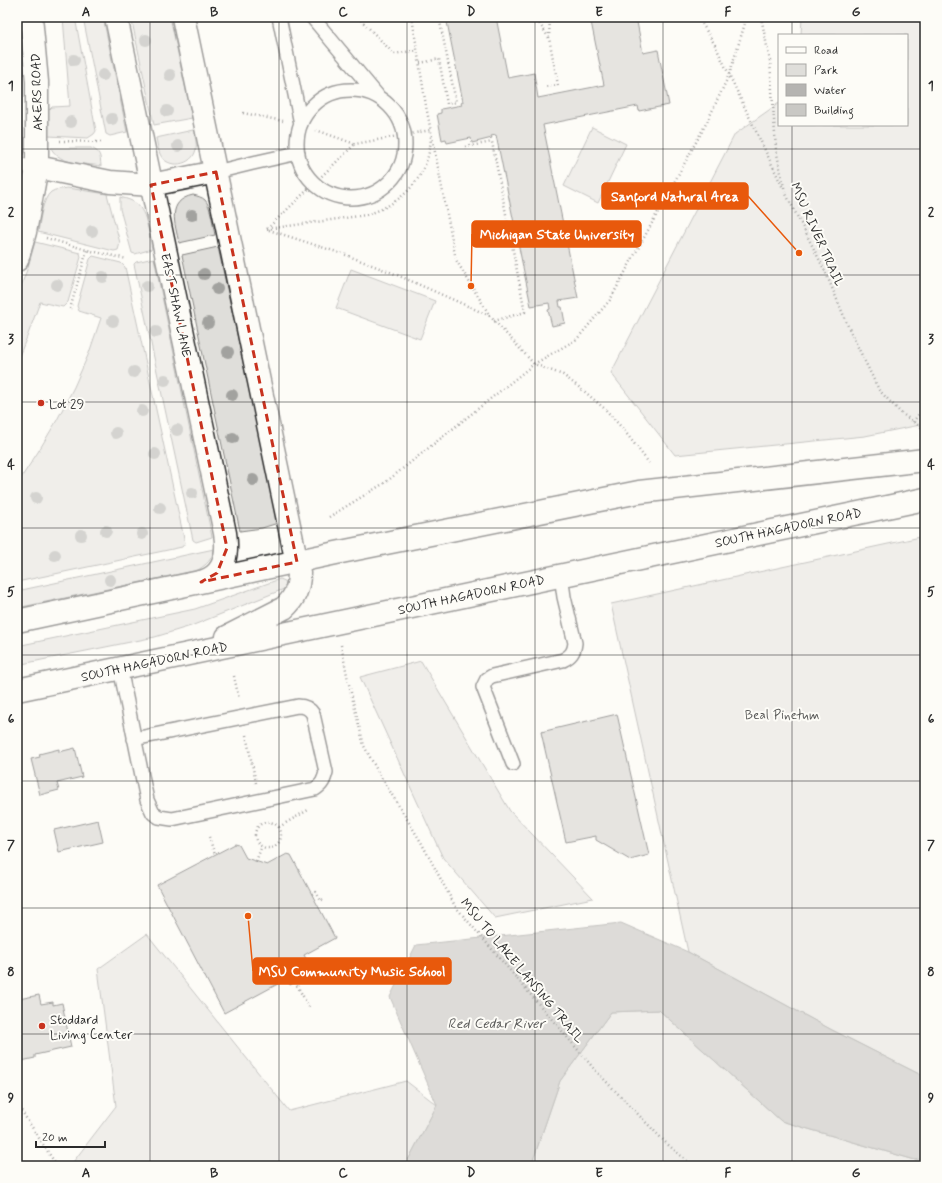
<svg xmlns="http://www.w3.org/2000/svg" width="942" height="1183" viewBox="0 0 942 1183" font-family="Mynerve,sans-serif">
	<rect width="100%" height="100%" fill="#fdfcf7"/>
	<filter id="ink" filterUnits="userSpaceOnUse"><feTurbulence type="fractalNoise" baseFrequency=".025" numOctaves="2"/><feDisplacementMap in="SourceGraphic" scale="8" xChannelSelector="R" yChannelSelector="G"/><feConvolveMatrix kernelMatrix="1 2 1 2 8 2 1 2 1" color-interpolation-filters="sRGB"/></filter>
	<g filter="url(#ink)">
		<path fill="#dfdeda" stroke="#858482" d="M63,17H75L96,131L94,134L88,138L48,136V111L52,107L70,106Z
			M83,17H103L127,132L110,136L106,134Z
			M131,17H170L192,118L154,125Z
			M802,17H925V424L865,436L675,455L611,373L735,134L779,103V125H907V35H801Z
			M592,127L626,144L598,203L564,186Z
			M193,130C195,136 197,143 196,149C193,166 167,170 160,154C158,149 157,143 156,138Z
			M51,148H91C101,152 100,156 101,166C83,163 60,165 51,148Z
			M67,188L107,194L120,243L118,250L114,251L38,232C40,222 42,199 51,192C55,189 62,189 67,188Z
			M193,195C197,196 202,197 205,200C211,206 213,226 215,235L179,243C175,224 166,201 193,195Z
			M120,197C123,198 128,199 132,201C148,209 148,233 152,249L135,254L132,253L120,209Z
			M35,242L80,253L81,257L68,302L63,307L40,302L27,337L17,361V297L28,267Z
			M218,247L278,523L262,528L240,531L182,255Z
			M93,256L121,263L125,267L185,543L182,547L17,582V484L38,452L57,420L74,387L89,353L101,318L79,311L77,306L90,259Z
			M154,258L212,537L196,542L193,540L134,264L136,262Z
			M351,269L435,301L420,339L336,308Z
			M925,536V1074L921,1075L832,1030L688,952L611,604Z
			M214,549C212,560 207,564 198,570L17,608V591Z
			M280,579L285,581L287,586L284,589L191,626L155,637L17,665V646L195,609Z
			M421,661L510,811L593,898L495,918L443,858L360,677Z
			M147,934L289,1111L406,1081L437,1105L405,1166H70L116,1106L98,969Z
			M659,1010L781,1121L915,1160L925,1158V1166H531L560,1081L611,1012Z"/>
		<path fill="#b5b4b1" stroke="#7e7d7b" d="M621,923L688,952L832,1030L921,1075L925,1074V1158L915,1160L781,1121L659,1010L611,1012L560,1081L531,1166H405L437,1105L390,997L416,945Z"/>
		<path fill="#c9c8c4" stroke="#2b2b2b" d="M446,17H496L508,78L534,73L538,98L604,85L590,17H636L643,53L658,50L669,105L639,111L638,106L543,125L578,298L559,301L560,307H562L565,323L552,326L548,310L550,309L549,303L531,306L496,135L491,136L492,138L472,143L471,138L447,143L446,139L442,140L437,114L441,113V109L462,105L461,103L463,102Z
			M617,714L649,855L630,860L596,840V836L566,842L541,732Z
			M75,748L82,777L57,783L59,790L40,795L31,759L40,757L39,754L59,749V752Z
			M98,820L103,842L59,852L54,830Z
			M235,844L239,845L246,858L267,865L287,854L291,855L335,938L304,955L311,968L297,975L299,980L290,985L287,979L224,1013L157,885Z
			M39,995L41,1004L53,1002V1005L62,1003L71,1047L35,1055V1058L17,1062V996L19,999Z"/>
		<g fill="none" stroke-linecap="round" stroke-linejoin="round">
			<defs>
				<path id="lane" d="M279,17L301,124
					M312,17L377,95
					M297 144a54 54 0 1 1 108 0a54 54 0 1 1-108 0Z
					M17,165L37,167
					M216,172L253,163L298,153
					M120,668L147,800L153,813L159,817L172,819L315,789C322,785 324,780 326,772L313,714C309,708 305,706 298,706L134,739
					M513,764L483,687L487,679L492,676L563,660C571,656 574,652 575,643L564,597L561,575"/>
				<path id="street" d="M37,167L110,182L151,185L216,172
					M17,260L25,232L37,167V82L31,17"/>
				<path id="secondary" d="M116,17L225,533C228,552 226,574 204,581
					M183,17L299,573C299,588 295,598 284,608L227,637
					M17,621L336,553L639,492L925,460
					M17,690L925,499"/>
			</defs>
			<use href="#lane" stroke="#2b2b2b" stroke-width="16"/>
			<use href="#street" stroke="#2b2b2b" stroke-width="25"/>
			<use href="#secondary" stroke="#2b2b2b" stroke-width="25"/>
			<path stroke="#2b2b2b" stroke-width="2.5" stroke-dasharray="1 3" stroke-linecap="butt" d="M358,17L394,54L418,50
				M412,17L426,106L456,260L490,316L534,364L563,375L584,391L605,409L623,429L649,463
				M535,17L549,38L558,85L544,87
				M698,17L715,45L783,188
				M761,17L770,61L776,149L785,192L825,271L851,333L879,390L901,413L925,430
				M549,38L550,17
				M420,63L439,59L447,104L456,102L439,17
				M243,113L283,121
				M316,130L355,144L431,130
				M60,141L101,142
				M465,147L492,142L525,312L494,321
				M267,229L366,215C404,203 430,176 431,135
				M267,229L355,144
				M269,230L346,255L395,274L490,316
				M46,238L87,250L127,259
				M70,309L87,250
				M913,422L925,406
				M329,517L386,482L534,364L577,339L610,300L707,122L729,75L747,17
				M341,645L348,680L364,746L378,772L421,842L455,906L596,1071L666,1143L693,1166
				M234,676L239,699
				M246,735L256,783
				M255 835a13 13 0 1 1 26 0a13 13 0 1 1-26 0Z
				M279,827L308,810
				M209,837L215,855
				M256,861L262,846
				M312,894L316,892L321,901L325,898
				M295,982L309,1007
				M17,1104L57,1166"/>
			<use href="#lane" stroke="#fdfcf7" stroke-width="13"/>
			<use href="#street" stroke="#fdfcf7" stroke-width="22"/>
			<use href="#secondary" stroke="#fdfcf7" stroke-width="22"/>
		</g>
		<g fill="#a2a29f">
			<circle cx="146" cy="40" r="6"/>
			<circle cx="74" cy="60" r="6"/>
			<circle cx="103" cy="75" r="6"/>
			<circle cx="170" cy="75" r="6"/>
			<circle cx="167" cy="111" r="6"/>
			<circle cx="112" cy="119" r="6"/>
			<circle cx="71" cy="122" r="6"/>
			<circle cx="178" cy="146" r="6"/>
			<circle cx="192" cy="215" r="6"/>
			<circle cx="92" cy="231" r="6"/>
			<circle cx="204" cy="274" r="6"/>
			<circle cx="103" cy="277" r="6"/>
			<circle cx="57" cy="285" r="6"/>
			<circle cx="147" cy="286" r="6"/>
			<circle cx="217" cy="289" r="6"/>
			<circle cx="113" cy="321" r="6"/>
			<circle cx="208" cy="323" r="6"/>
			<circle cx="156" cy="332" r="6"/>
			<circle cx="228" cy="352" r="6"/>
			<circle cx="134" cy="372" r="6"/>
			<circle cx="165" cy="380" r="6"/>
			<circle cx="232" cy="395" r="6"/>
			<circle cx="142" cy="411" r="6"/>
			<circle cx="177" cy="430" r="6"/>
			<circle cx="116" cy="433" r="6"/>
			<circle cx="233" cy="438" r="6"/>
			<circle cx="155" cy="454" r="6"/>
			<circle cx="253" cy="480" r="6"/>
			<circle cx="192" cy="493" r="6"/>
			<circle cx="36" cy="498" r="6"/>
			<circle cx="160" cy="508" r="6"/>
			<circle cx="106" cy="531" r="6"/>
			<circle cx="142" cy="534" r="6"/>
			<circle cx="81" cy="535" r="6"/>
			<circle cx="55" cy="555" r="6"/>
			<circle cx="110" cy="580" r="6"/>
		</g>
	</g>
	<path d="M0 0H942V1183H0ZM216,172L297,562L201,582L217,573L227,548L151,185Z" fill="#fdfcf7" fill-opacity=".55" fill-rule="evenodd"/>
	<path fill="none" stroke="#c8321e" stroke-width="3" stroke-dasharray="8 5" stroke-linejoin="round" d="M216,172L297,562L201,582L217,573L227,548L151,185Z"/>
	<path fill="none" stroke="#2b2b2b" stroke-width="1" stroke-opacity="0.55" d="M150,17V1166M279,17V1166M407,17V1166M535,17V1166M663,17V1166M792,17V35M792,125V1166M17,149H925M17,275H925M17,402H925M17,528H925M17,655H925M17,781H925M17,908H925M17,1034H925"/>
	<g fill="#c8321e" stroke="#fdfcf7" stroke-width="1.5">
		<circle cx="41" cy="403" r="4"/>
		<circle cx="42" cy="1026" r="4"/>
	</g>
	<g text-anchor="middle" stroke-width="4" stroke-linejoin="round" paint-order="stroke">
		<g font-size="13" fill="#2b2b2b" stroke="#fdfcf7">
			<text transform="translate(36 92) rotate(-92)" y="5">AKERS ROAD</text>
			<text transform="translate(818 234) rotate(66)" y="5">MSU RIVER TRAIL</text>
			<text transform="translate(177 305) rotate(78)" y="5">EAST SHAW LANE</text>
			<text transform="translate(788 527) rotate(-12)" y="5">SOUTH HAGADORN ROAD</text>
			<text transform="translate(471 594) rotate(-12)" y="5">SOUTH HAGADORN ROAD</text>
			<text transform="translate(154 661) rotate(-12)" y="5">SOUTH HAGADORN ROAD</text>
			<text transform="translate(523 970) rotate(50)" y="5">MSU TO LAKE LANSING TRAIL</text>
		</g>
		<g font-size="13" fill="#2b2b2b" stroke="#fdfcf7" text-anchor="start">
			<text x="49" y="408">Lot 29</text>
			<text x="50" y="1024">Stoddard<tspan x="50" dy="15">Living Center</tspan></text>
		</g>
		<g font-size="13" fill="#585857" stroke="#fdfcf7">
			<text x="782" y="719">Beal Pinetum</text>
		</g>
		<g font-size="14" font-style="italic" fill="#5b5b5a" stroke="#fdfcf7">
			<text x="496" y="1028">Red Cedar River</text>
		</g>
	</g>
	<path fill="none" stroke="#e8590c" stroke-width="1.5" d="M799 253L748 196M471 286L472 234M248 916L253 971"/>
	<g fill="#e8590c" stroke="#fdfcf7" stroke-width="1.5">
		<circle cx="799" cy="253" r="4"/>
		<circle cx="471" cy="286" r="4"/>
		<circle cx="248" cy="916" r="4"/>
	</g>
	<g fill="#e8590c" stroke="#e8590c" stroke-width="1.5">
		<rect x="602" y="183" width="146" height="26" rx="4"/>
		<rect x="472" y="221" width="169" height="26" rx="4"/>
		<rect x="253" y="958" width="198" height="26" rx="4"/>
	</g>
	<g font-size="14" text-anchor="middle" font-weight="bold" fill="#fff">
		<text x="675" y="201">Sanford Natural Area</text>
		<text x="557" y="239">Michigan State University</text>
		<text x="352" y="976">MSU Community Music School</text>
	</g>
	<rect width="942" height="1183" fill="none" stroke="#fdfcf7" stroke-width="44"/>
	<rect x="778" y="34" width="130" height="92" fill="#fdfcf7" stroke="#a9a8a5"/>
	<rect x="786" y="47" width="20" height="6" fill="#fdfcf7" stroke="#a9a8a5"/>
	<text x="814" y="54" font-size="12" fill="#2b2b2b">Road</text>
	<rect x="786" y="64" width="20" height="12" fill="#dfdeda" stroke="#a9a8a5"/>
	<text x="814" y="74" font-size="12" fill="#2b2b2b">Park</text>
	<rect x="786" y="84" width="20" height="12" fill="#b5b4b1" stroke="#a9a8a5"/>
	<text x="814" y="94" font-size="12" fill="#2b2b2b">Water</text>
	<rect x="786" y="104" width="20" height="12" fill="#c9c8c4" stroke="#a9a8a5"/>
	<text x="814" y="114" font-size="12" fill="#2b2b2b">Building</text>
	<path d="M36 1141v6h69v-6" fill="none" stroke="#2b2b2b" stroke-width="2"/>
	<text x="42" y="1141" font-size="12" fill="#2b2b2b" stroke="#fdfcf7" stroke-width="3" paint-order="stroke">20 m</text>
	<rect x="22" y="22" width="898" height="1139" fill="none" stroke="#2b2b2b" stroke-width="1.5"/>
	<g font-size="13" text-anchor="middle" font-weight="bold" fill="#2b2b2b">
		<text x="86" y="16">A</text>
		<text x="214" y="16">B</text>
		<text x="343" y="16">C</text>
		<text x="471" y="16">D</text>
		<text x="599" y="16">E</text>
		<text x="728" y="16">F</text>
		<text x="856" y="16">G</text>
		<text x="11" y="90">1</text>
		<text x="931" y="90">1</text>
		<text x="11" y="216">2</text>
		<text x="931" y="216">2</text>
		<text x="11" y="343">3</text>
		<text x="931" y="343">3</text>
		<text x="11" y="469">4</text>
		<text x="931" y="469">4</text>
		<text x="11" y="596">5</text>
		<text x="931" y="596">5</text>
		<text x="11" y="723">6</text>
		<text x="931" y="723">6</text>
		<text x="11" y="849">7</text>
		<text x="931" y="849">7</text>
		<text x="11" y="976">8</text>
		<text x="931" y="976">8</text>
		<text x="11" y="1102">9</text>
		<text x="931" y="1102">9</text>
		<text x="86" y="1177">A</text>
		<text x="214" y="1177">B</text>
		<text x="343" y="1177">C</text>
		<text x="471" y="1177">D</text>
		<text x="599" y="1177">E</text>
		<text x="728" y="1177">F</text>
		<text x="856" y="1177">G</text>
	</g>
</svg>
